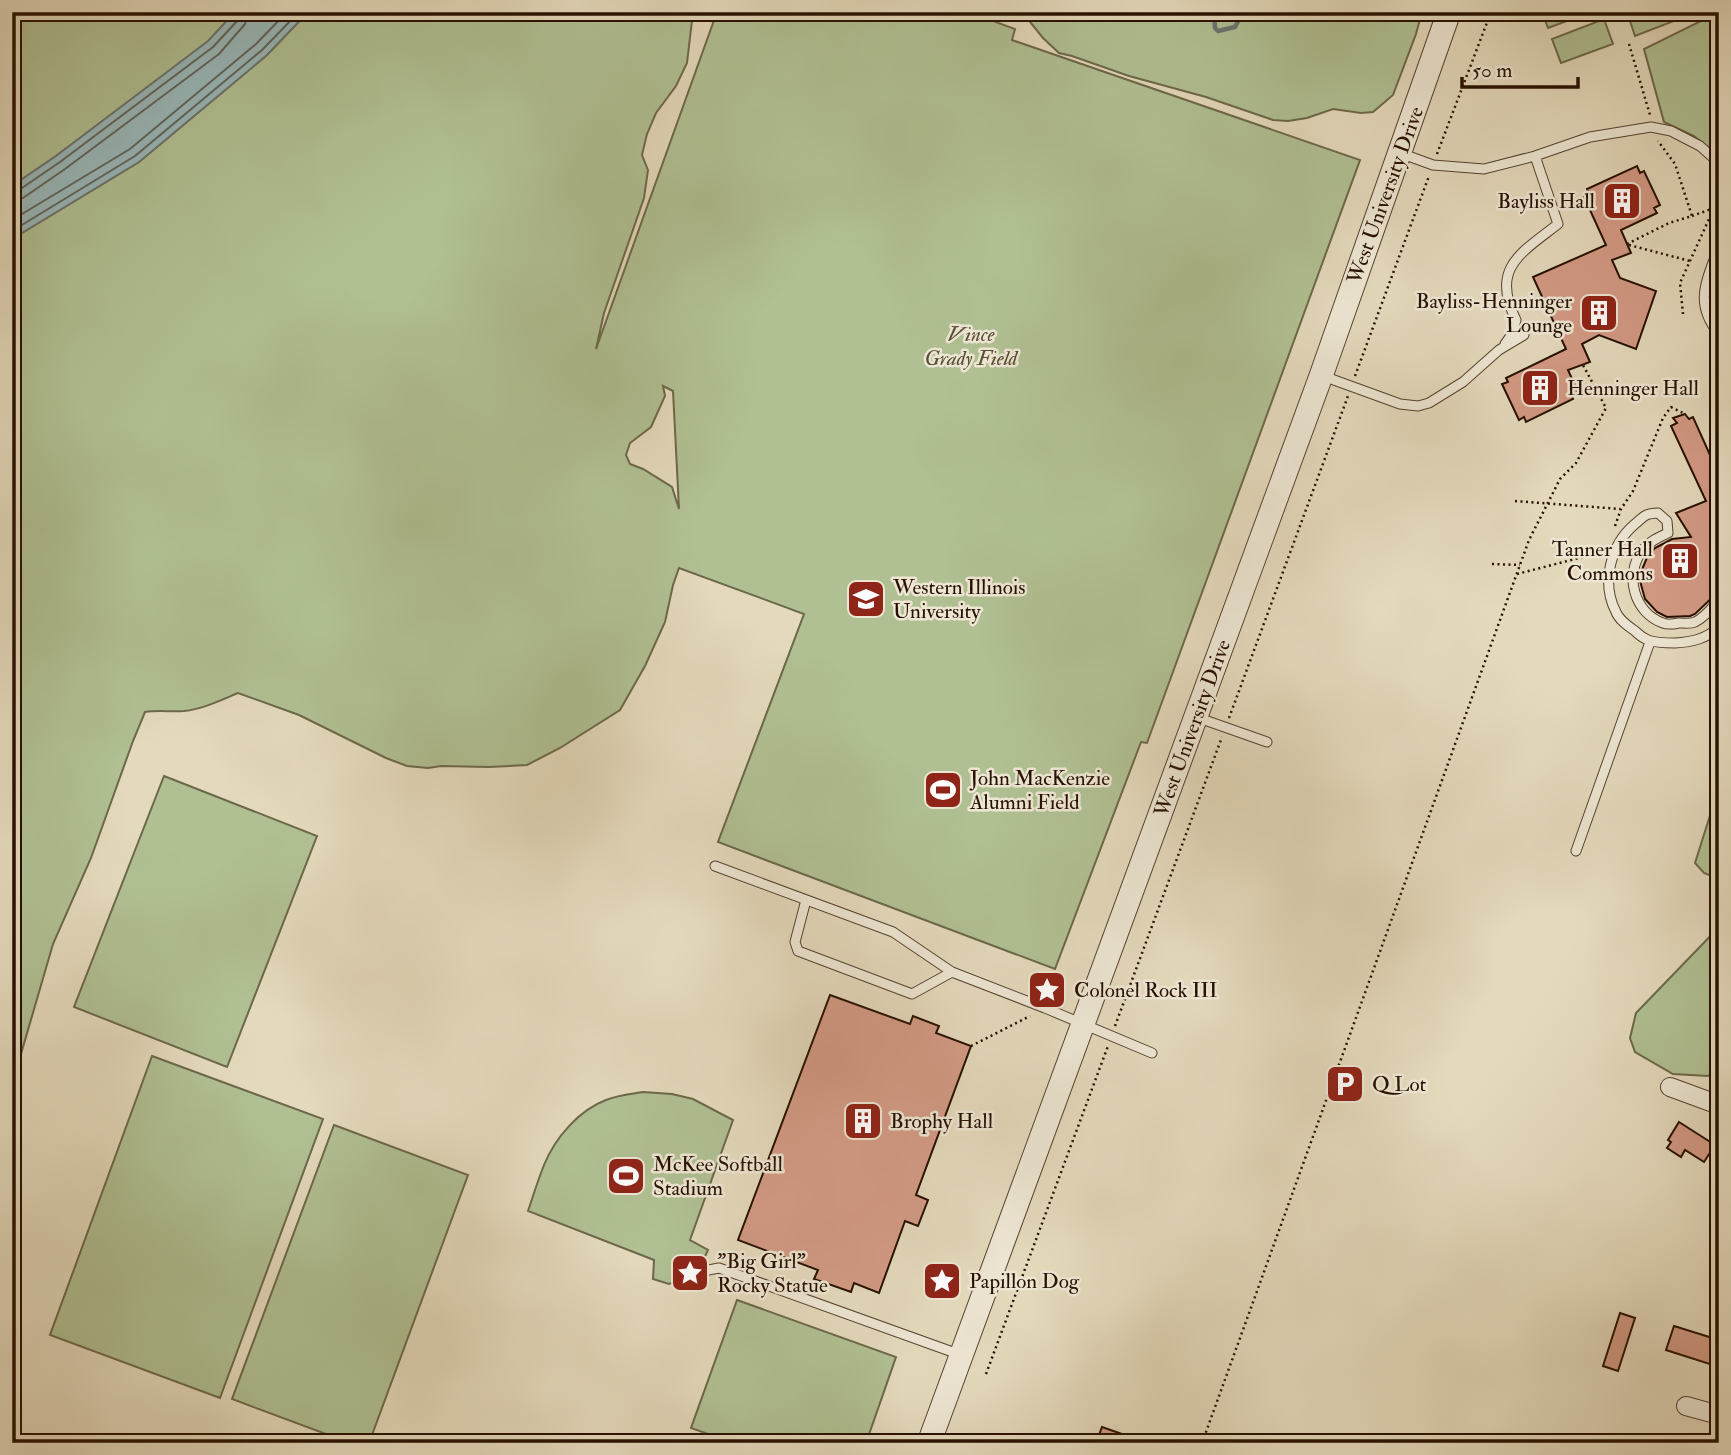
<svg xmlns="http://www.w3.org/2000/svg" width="1731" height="1455" viewBox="0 0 1731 1455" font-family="'IM FELL Double Pica',serif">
	<rect width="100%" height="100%" fill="#e4d9bc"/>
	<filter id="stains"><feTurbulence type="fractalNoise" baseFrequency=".00286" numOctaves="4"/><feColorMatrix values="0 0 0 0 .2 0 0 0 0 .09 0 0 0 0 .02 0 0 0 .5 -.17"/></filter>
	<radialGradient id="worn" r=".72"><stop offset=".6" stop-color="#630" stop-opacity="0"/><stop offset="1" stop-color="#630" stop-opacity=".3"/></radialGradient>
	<path fill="#b0c093" stroke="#6c684a" stroke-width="2" fill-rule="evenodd" d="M12,12H235L209,41L56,156L12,186Z
		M308,12H693L687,63L676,86L656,113L647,134L642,155L648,170L644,198L604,313L596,349L717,12H969L1015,29L1012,40L1360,160L1147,743L1141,742L1055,969L718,842L804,614L679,568L673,585L665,622L645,666L620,710L560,748L527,765L489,767L441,766L428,768L407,766L386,758L299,715L238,693C221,700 203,709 184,711C171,712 158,710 145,712L133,741L91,858L53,944L21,1054L12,1074V239L139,162L267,55ZM663,386L673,391L679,509L672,487L643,469L630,464L626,455L630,443L651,427L665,396Z
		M1022,12H1422L1416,34L1393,95L1373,112L1361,113L1333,109L1307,118L1288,121L1273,120L1206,97L1129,76L1072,56L1059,53L1043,38Z
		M1542,12H1591L1548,28Z
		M1627,12H1686L1687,16L1635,36Z
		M1719,12V319L1711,312L1714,152L1694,136L1664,122L1644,49Z
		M1604,19L1613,44L1561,63L1552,39Z
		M164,776L317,836L227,1067L74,1007Z
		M1719,787V879L1704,873L1695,863Z
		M1719,927V1067L1708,1076L1673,1074L1635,1052L1630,1038L1636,1013Z
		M152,1056L323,1119L220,1398L50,1335Z
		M643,1092L672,1094L693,1099L733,1120L690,1240L708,1250L698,1272L669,1284L653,1279L654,1260L528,1211C533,1196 538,1180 544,1165C555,1138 579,1110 606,1100C618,1095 631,1094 643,1092Z
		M334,1125L468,1175L369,1443H350L232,1399Z
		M737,1300L896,1357L866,1443H733L691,1428Z"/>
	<path fill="#98b8ba" stroke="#6b7570" stroke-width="2" d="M235,12H308L267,55L139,162L12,239V186L56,156L208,41Z"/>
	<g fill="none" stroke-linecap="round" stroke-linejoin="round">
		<path stroke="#60645d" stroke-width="2" d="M12,191L19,190L60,162L213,47L238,20L239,12
			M12,200L23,198L65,169L219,54L245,24L248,12
			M12,220L130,149L256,44L287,12
			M12,231L135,156L262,50L299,12"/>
		<path stroke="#6b7570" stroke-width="4.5" d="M1214,12L1215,28L1218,31L1235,27L1243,12"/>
	</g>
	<path fill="#d39a85" stroke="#271000" stroke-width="2" d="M1637,166L1640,173L1644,171L1660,205L1654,208L1657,213L1621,230L1631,253L1612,260L1620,278L1656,291L1636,349L1599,335L1582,344L1590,362L1568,370L1578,392L1572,395L1573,399L1526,422L1524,417L1519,420L1502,384L1508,382L1506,378L1566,349L1533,277L1606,245L1584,197L1589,194L1587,189Z
		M1685,414L1689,419L1693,417L1719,475V585L1717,593L1695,614L1690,616L1667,617L1657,612L1645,599L1640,581L1641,572L1648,555L1655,548L1672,539L1691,537L1676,513L1706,501L1671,426L1677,423L1673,418Z
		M830,995L910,1024L913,1016L939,1026L936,1033L971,1046L916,1195L928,1200L918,1226L905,1221L879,1293L854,1283L851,1292L814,1279L818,1270L738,1240Z
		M1679,1122L1715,1145L1704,1162L1685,1150L1681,1157L1667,1148L1671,1142L1668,1140Z
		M1620,1313L1635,1318L1618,1371L1603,1366Z
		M1674,1326L1719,1340V1367L1666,1350Z
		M1102,1427L1142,1441V1443H1096Z"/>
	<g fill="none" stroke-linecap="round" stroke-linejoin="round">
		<defs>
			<path id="service" d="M1400,153L1433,165L1484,169L1535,156L1590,137L1651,127L1671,131L1700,146L1719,163
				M1719,246C1707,281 1693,302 1719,334
				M1505,344L1512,334L1516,320C1490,268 1521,253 1558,224L1535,156
				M1323,376L1400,404L1418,406L1429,403L1463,382L1499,350L1524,335
				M1719,600C1712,608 1704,618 1695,622C1690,624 1684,623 1679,623C1674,624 1667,625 1663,623C1634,613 1624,575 1642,551C1648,542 1659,537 1668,533L1667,521L1658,513C1643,514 1645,516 1635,524C1610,545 1601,583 1616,612C1619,620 1628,626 1635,631C1639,635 1643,638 1648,640C1656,643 1666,643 1675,643C1692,642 1706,639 1719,627
				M1196,717L1267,742
				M1576,851L1650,642
				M715,866L893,932L952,972L1045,1008L1152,1053
				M806,900L795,942L798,951L912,994L952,972
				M698,1272L719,1268L961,1355"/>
			<path id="minor" d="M1670,1087L1719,1105
				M1686,1406L1719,1415"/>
			<path id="tertiary" d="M929,1443L1321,376L1449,12"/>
		</defs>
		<use href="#service" stroke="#56422f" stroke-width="11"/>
		<use href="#minor" stroke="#56422f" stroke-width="20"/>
		<use href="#tertiary" stroke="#56422f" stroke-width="25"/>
		<path stroke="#271000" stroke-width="2.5" stroke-dasharray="2 3.5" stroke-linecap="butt" d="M1629,44L1650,115
			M1437,154L1491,12
			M1716,175L1719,183
			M1692,216L1714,208
			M1627,244L1669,223L1692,216L1675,164L1658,141
			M1629,245L1690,261
			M1683,314L1680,283L1714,208L1719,192
			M1355,376L1429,176
			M1515,501L1620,509
			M1615,526L1621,509L1633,491L1663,418L1671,407L1685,414
			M1492,564L1520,565
			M1517,574L1602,552
			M1229,718L1348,396
			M1115,1026L1222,737
			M971,1046L1030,1016
			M986,1374L1108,1046
			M1202,1443L1529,540L1560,479L1576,463L1606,408L1583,365"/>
		<use href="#service" stroke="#ede6d3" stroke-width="9"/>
		<use href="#minor" stroke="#ede6d3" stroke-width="18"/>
		<use href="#tertiary" stroke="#ede6d3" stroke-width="23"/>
	</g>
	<defs>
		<symbol id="building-square" viewBox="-11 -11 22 22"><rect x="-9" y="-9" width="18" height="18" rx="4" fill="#8f2418" stroke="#ede6d3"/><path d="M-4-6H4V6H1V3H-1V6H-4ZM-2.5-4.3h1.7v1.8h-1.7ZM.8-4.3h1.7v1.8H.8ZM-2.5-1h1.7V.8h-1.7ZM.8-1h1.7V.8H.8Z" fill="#fff"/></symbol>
		<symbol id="university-square" viewBox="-11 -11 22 22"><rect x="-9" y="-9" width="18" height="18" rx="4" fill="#8f2418" stroke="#ede6d3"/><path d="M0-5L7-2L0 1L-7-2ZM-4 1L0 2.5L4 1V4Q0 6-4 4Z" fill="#fff"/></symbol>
		<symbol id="stadium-square" viewBox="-11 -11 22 22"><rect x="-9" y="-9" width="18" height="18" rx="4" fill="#8f2418" stroke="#ede6d3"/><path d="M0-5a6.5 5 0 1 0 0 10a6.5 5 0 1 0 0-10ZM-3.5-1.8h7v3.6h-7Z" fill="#fff"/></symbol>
		<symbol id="sight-square" viewBox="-11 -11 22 22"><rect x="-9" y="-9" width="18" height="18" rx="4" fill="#8f2418" stroke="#ede6d3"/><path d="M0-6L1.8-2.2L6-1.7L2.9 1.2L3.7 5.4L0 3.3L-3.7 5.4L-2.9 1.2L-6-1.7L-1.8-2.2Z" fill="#fff"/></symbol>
		<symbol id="parking-square" viewBox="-11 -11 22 22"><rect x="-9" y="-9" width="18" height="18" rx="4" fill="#8f2418" stroke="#ede6d3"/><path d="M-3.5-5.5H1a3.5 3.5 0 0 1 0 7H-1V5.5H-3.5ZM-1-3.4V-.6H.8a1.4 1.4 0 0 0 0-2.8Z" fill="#fff"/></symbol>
	</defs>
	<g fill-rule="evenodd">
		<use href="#building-square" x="1600" y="179" width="44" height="44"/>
		<use href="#building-square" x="1577" y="291" width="44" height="44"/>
		<use href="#building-square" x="1518" y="366" width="44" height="44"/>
		<use href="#building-square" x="1658" y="539" width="44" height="44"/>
		<use href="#university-square" x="844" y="577" width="44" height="44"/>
		<use href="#stadium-square" x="921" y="768" width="44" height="44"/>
		<use href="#sight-square" x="1025" y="968" width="44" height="44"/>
		<use href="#parking-square" x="1323" y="1062" width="44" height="44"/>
		<use href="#building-square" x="841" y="1099" width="44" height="44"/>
		<use href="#stadium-square" x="604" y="1154" width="44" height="44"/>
		<use href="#sight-square" x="668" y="1251" width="44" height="44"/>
		<use href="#sight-square" x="920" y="1259" width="44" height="44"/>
	</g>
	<g text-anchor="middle" stroke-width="5" stroke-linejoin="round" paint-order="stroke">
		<g font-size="21" fill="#271000" stroke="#ede6d3">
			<text transform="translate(1385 195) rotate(-70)" y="7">West University Drive</text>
			<text transform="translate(1192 728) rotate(-70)" y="7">West University Drive</text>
		</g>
		<g font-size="21" fill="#271000" stroke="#ede6d3" text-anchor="start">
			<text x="1595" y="208" text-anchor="end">Bayliss Hall</text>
			<text x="1572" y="308" text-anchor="end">Bayliss-Henninger<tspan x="1572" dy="24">Lounge</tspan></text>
			<text x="1567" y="395">Henninger Hall</text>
			<text x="1653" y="556" text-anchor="end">Tanner Hall<tspan x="1653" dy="24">Commons</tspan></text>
			<text x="893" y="594">Western Illinois<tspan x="893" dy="24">University</tspan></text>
			<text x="970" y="785">John MacKenzie<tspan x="970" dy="24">Alumni Field</tspan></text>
			<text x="1074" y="997">Colonel Rock III</text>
			<text x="1372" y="1091">Q Lot</text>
			<text x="890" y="1128">Brophy Hall</text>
			<text x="653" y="1171">McKee Softball<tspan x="653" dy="24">Stadium</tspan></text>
			<text x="717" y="1268">"Big Girl"<tspan x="717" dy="24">Rocky Statue</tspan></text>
			<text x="969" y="1288">Papillon Dog</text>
		</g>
		<g font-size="21" font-style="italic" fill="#574e33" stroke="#ede6d3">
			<text x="971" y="341">Vince<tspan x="971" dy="24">Grady Field</tspan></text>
		</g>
	</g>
	<rect width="1731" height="1455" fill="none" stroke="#e4d9bc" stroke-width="42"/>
	<rect x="14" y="14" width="1703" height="1427" fill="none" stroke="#271000" stroke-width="3.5"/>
	<rect x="21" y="21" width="1689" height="1413" fill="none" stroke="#271000" stroke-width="2"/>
	<path d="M1462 77v10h116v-10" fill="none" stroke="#271000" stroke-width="3.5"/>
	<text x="1472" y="77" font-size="21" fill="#271000" stroke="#ede6d3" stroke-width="5" paint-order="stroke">50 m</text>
	<rect width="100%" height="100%" filter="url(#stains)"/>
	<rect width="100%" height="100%" fill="url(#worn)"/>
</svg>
